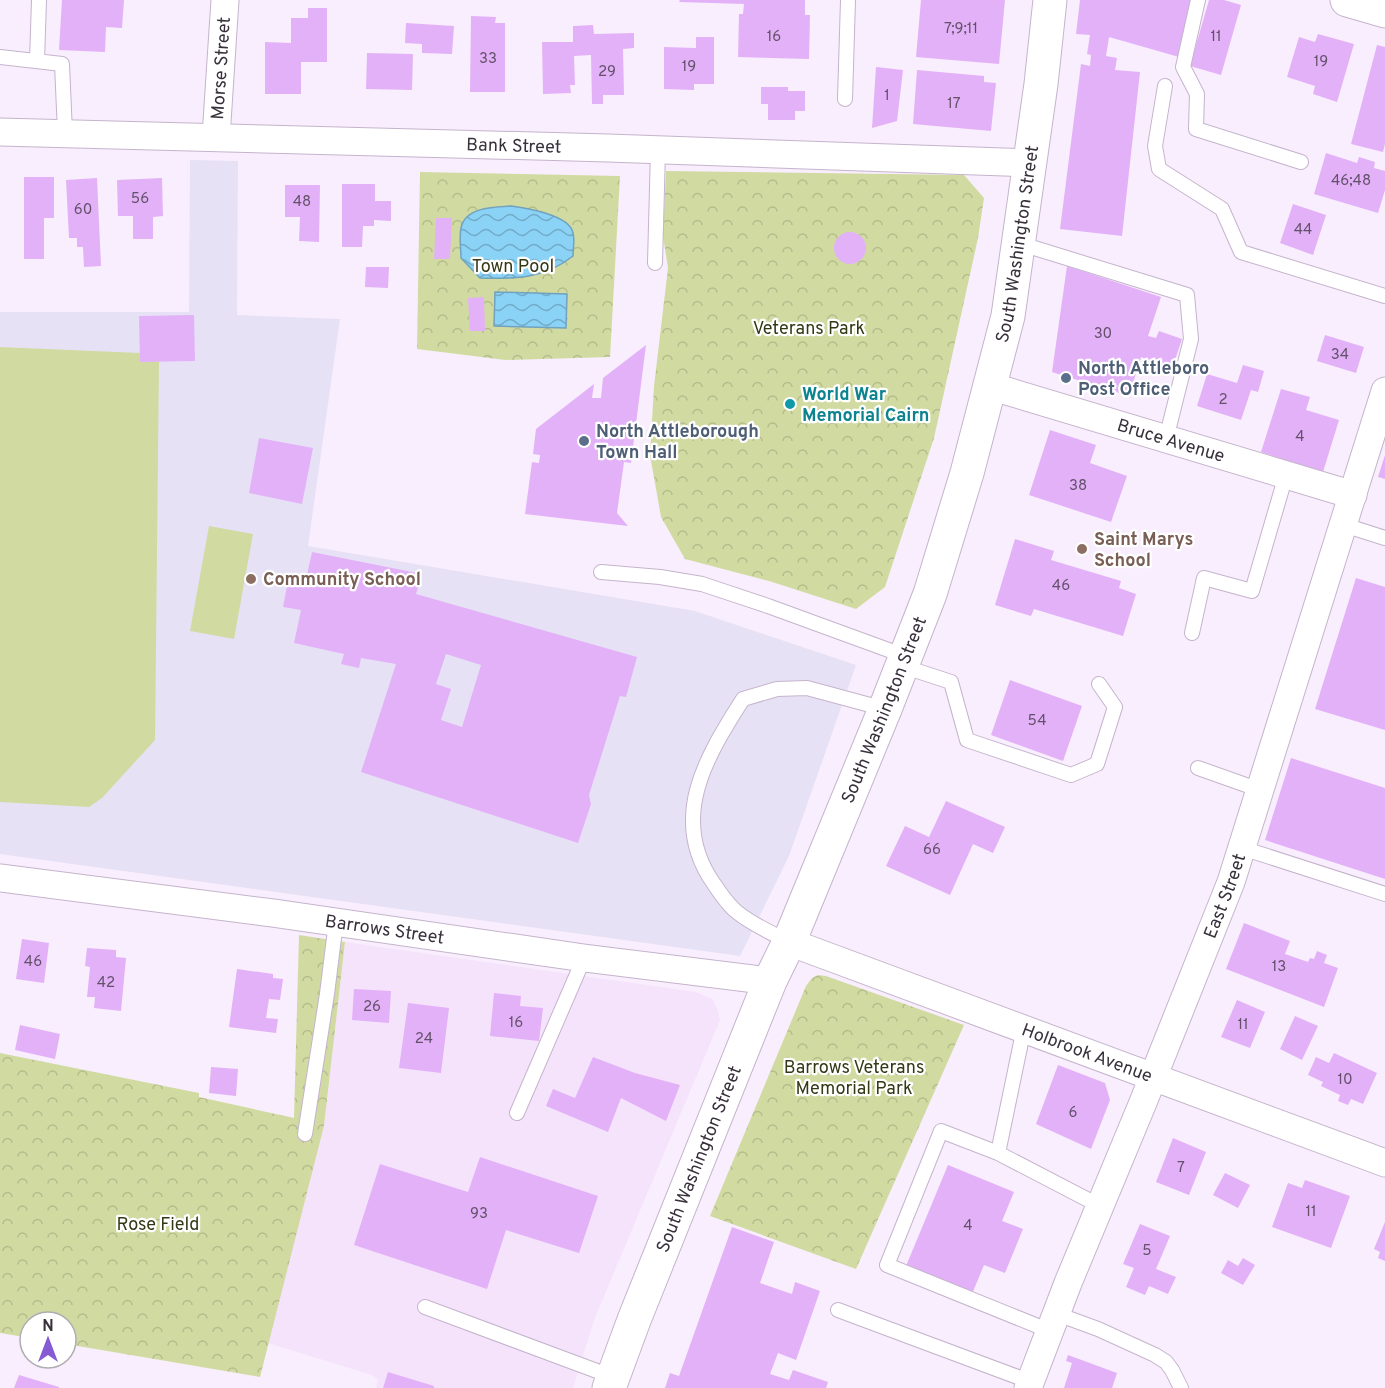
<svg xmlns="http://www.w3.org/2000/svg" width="1385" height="1388" viewBox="0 0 1385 1388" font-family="Overpass,sans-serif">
	<defs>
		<pattern id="park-crowns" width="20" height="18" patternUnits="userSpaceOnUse" patternTransform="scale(1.5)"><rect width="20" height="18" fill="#d1dba1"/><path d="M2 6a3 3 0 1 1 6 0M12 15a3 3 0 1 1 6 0" fill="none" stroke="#b4bc8c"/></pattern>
		<pattern id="water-waves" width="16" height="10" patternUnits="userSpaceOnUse" patternTransform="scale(1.5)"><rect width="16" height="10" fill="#8ad2f6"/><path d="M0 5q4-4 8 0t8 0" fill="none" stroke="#72abc8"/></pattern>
	</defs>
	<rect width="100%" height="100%" fill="#f9eefd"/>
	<path fill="#f5e3fc" d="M345,942L696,992L712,999L717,1008L720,1020L594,1320L573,1388H376L378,1380L372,1375L268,1343L324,1126Z"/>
	<path fill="#e7e1f6" d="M190,160L238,161L237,315L340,319L308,546L695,611L856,665L789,856L740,956L0,854V312H189Z"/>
	<path fill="url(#park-crowns)" d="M666,171L964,175L984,198L978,238L934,438L885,587L856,609L769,581L685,559L661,517L650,455L654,386L668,268L663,236Z
		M420,172L620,176L610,357L505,360L417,349Z
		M299,935L345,942L324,1126L260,1377L66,1344V1322H30V1338L0,1333V1053L199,1093V1097L294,1118Z
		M818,975L826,976L964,1025L856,1269L710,1216L806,986L812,978Z"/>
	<path fill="#d1dba1" d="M0,347L140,353L141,362L159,361L155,740L102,798L89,807L0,802Z
		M209,526L253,534L234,639L190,631Z"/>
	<path fill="url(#water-waves)" stroke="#71a2be" stroke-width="1.5" d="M511,206C526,208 570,215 573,233C575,240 573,249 573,256C544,279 515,279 480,278L461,258C461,249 459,238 461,228C465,207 494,207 511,206Z
		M495,292L567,294L566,328L494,326Z"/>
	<path fill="#e3b1f8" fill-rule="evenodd" d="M62,0H124L122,28L106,27L105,52L59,50Z
		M680,0H805V15H810L809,59L738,57L739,14H743L744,4L679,2Z
		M921,0H1005L999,64L916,57Z
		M1080,0H1196L1179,57L1109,37L1106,56L1117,58L1115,70L1140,72L1122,236L1060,229L1081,64L1090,66L1091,55L1087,54L1090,35L1076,34Z
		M1209,0H1224L1241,5L1221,75L1190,66Z
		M308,8H327V62H301V94H265V42L291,43V18H308Z
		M471,16L496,17L495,23H505V92H470Z
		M406,23L454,26L452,54L422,53V44L405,43Z
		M593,25L594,34L634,33V48L623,49L624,95H603V104H592L591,55L574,56L575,85H570L571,93L543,94L542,42H573V26Z
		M1318,34L1354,44L1337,102L1313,94L1315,86L1287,77L1299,37L1315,42Z
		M696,37H714V84H694V90L664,89V47L696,48Z
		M1377,45L1385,47V144L1383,152L1351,144Z
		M367,53L413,54L412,90L366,89Z
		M876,67L903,70L897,121L872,128Z
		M917,70L984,76V82L996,83L991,131L913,124Z
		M761,87H788V91H805V111H795V120H768V104H761Z
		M1326,153L1357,163L1359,157L1375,162L1374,168L1385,171V190L1378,213L1314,194Z
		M24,177H54V218H44V259H24Z
		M97,178L101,266L84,267L83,247H77V238H69L66,180Z
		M162,178L163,216L153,217V239H133V216H118L117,180Z
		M342,184H375V201H391V221L374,220V226H363L362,247H342Z
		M285,185H320L319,242L299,241L300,217H285Z
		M1293,204L1326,215L1313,255L1280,243Z
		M436,218H452L450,259H434Z
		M834 248a16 16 0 1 1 32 0a16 16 0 1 1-32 0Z
		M1067,266L1161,297L1148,336L1156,338L1159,331L1182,339L1170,375L1149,368L1151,361L1141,357L1129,396L1052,372Z
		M366,267H389L388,288L365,287Z
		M484,297L485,331H470L468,298Z
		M194,315L195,361L140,362L139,316Z
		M1325,335L1364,347L1356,373L1317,361Z
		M646,345L631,463L624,462L617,513L628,526L525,514L532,462L539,463L540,455L533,454L536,429L594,384L592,398H601L603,378Z
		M1243,365L1264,371L1258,392L1251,390L1241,420L1197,406L1207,374L1237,383Z
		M1281,389L1310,397L1306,410L1339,420L1323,472L1261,452Z
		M1050,430L1096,445L1090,463L1127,476L1111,522L1029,495Z
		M259,438L313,448L302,504L249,493Z
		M1385,455V479L1378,477Z
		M1015,539L1054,551L1051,560L1121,581L1119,588L1136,594L1123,636L1034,609L1031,616L995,605Z
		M312,552L422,574L416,594L637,657L626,697L620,696L589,795L591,804L578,843L361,772L396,664L361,658L359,668L341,664L344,654L294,643L301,610L283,607L288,581L305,584ZM446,654L481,665L462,727L441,720L451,689L436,684Z
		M1356,578L1385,587V730L1315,709Z
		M1010,680L1082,706L1063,761L991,735Z
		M1291,758L1385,788V879L1265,840Z
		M946,801L1005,827L993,853L973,844L950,895L886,866L905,826L929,837Z
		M1244,923L1290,941L1285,954L1308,962L1310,958L1314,959L1317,951L1327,955L1324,963L1338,968L1324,1007L1226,969Z
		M22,939L49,943L44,983L16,979Z
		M87,948L116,950V957L126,958L121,1011L94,1008L95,997H87L90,967L85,966Z
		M237,969L273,974V978L283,979L280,1000L269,999L266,1018L278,1019L276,1033L229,1027Z
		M354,989L391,991L389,1023L352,1020Z
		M494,993L521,996L520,1006L543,1008L539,1041L490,1036Z
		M1237,1000L1265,1012L1250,1048L1221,1037Z
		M408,1003L449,1008L441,1073L399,1068Z
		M1295,1016L1318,1026L1302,1060L1280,1049Z
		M20,1025L60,1034L55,1059L15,1050Z
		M1334,1053L1377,1073L1363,1104L1351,1099L1348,1105L1338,1101L1340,1095L1321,1086L1323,1082L1308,1075L1316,1057L1329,1063Z
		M593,1057L635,1073L680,1085L666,1121L621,1098L608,1132L546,1106L553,1089L575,1098Z
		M1058,1065L1105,1083L1110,1100L1091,1149L1036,1124Z
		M211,1067L238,1069L236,1096L209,1093Z
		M1173,1138L1206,1152L1189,1195L1156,1182Z
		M480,1157L598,1196L579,1253L506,1230L487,1289L354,1245L380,1164L468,1192Z
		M948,1165L1014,1192L1002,1221L1023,1229L1005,1273L984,1265L972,1294L906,1266Z
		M1225,1173L1250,1185L1238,1208L1213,1195Z
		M1305,1180L1350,1196L1331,1248L1272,1227L1288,1183L1302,1188Z
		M1385,1222V1261L1378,1258L1380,1252L1374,1249Z
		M1140,1224L1170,1236L1156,1269L1176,1277L1168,1294L1149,1286L1145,1295L1126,1287L1134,1268L1123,1264Z
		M732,1227L774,1242L760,1283L792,1294L795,1282L820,1291L796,1360L778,1353L770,1374L789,1380L793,1370L828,1382L826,1388H665L670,1373L679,1376Z
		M1243,1258L1255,1265L1243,1285L1221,1273L1228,1260L1238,1266Z
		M1068,1355L1117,1373L1112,1388H1064L1072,1363L1066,1361Z
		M388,1372L434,1386V1388H383Z
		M19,1375L59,1387V1388H14Z"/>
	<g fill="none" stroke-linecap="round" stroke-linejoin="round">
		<defs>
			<path id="lane" d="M1198,0L1183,67L1197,94L1196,129L1301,162
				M0,57L62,64L65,133
				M37,61L39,0
				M1165,86L1155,146L1159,169L1222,209L1241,252L1385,296
				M845,99L848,0
				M1018,243L1187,295L1191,339L1166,439
				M655,263L658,150
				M1344,525L1385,538
				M601,572L660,577L702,584L768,606L905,656
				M1192,633L1204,578L1252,591L1286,475
				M902,666L951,682L967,740L1071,775L1097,764L1115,707L1099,684
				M1198,768L1260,790
				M1242,848L1385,894
				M789,942C772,933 751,924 737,912C728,905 720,893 714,884C668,819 706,757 743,699L777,689L807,688L885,709
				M1024,1028L998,1153L1100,1206
				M517,1113L584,958
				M305,1134L327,994L336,922
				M998,1153L941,1131L887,1265L1050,1331
				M425,1307L613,1377
				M838,1310L1031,1382
				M1057,1314L1098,1329L1155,1355L1166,1362L1172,1370L1181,1388"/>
			<g id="street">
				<path id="s1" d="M0,132L608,148L1030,163"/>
				<path id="s2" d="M216,137L225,0"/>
				<path id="s3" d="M990,386L1353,495"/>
				<path id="s4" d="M0,878L273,913L584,958L770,981"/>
				<path id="s5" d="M789,942L1385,1163"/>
				<path id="s6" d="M1028,1388L1068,1283L1144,1100L1231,882L1385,391"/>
			</g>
			<g id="secondary">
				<path d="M1347,0L1385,11"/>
				<path id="s7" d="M609,1388L634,1320L770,981L789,942L885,709L930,594L967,473L1008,316L1041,84L1050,0"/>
			</g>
		</defs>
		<use href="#lane" stroke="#c5b4cc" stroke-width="16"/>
		<use href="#street" stroke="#c5b4cc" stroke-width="29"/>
		<use href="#secondary" stroke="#c5b4cc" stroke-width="35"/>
		<use href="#lane" stroke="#fff" stroke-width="14"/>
		<use href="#street" stroke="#fff" stroke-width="27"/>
		<use href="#secondary" stroke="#fff" stroke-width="33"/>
	</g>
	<g fill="#5c6f8a" stroke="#fff" stroke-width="2">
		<circle cx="1066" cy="378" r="6"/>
		<circle cx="584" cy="441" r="6"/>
	</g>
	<circle fill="#0f9aa8" stroke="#fff" stroke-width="2" cx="790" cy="404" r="6"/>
	<g fill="#8d6e63" stroke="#fff" stroke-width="2">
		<circle cx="1082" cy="549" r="6"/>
		<circle cx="251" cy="579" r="6"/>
	</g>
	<g text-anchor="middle" stroke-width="4.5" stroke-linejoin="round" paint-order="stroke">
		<g font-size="15" fill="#63516a">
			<text x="961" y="33">7;9;11</text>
			<text x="774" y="41">16</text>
			<text x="1216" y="41">11</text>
			<text x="488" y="63">33</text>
			<text x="1321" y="66">19</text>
			<text x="689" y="71">19</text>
			<text x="607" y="76">29</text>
			<text x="887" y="100">1</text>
			<text x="954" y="108">17</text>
			<text x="1351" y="185">46;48</text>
			<text x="140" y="203">56</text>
			<text x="302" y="206">48</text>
			<text x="83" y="214">60</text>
			<text x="1303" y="234">44</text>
			<text x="1103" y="338">30</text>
			<text x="1340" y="359">34</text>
			<text x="1223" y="404">2</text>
			<text x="1300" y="441">4</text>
			<text x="1078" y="490">38</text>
			<text x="1061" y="590">46</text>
			<text x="1037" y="725">54</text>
			<text x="932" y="854">66</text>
			<text x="33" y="966">46</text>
			<text x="1279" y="971">13</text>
			<text x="106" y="987">42</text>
			<text x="372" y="1011">26</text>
			<text x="516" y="1027">16</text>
			<text x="1243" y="1029">11</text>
			<text x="424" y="1043">24</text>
			<text x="1345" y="1084">10</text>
			<text x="1073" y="1117">6</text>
			<text x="1181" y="1172">7</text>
			<text x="1311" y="1216">11</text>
			<text x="479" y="1218">93</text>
			<text x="968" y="1230">4</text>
			<text x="1147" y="1255">5</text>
		</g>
		<g font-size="18" fill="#38313b" stroke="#fff">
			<text dy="6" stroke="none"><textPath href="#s2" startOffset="69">Morse Street</textPath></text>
			<text dy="6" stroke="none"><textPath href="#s1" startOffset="514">Bank Street</textPath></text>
			<text dy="6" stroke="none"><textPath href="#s7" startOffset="1218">South Washington Street</textPath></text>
			<text dy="6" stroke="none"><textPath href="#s3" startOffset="189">Bruce Avenue</textPath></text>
			<text dy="6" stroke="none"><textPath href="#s7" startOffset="732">South Washington Street</textPath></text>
			<text dy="6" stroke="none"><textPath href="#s6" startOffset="530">East Street</textPath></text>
			<text dy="6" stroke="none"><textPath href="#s4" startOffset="388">Barrows Street</textPath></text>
			<text dy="6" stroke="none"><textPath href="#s5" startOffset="318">Holbrook Avenue</textPath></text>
			<text dy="6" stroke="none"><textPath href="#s7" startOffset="246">South Washington Street</textPath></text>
		</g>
		<g font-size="18" fill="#343814" stroke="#fff">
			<text x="513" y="272">Town Pool</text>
			<text x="809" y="334">Veterans Park</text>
			<text x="854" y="1073">Barrows Veterans<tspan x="854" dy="21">Memorial Park</tspan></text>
			<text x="158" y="1230">Rose Field</text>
		</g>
		<g font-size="18" font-weight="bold" fill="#4e5e75" stroke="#fff" text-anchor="start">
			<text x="1078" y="374">North Attleboro<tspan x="1078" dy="21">Post Office</tspan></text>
			<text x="596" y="437">North Attleborough<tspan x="596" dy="21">Town Hall</tspan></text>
		</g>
		<g font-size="18" font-weight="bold" fill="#0d838f" stroke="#fff" text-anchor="start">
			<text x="802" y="400">World War<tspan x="802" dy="21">Memorial Cairn</tspan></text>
		</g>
		<g font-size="18" font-weight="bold" fill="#785e54" stroke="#fff" text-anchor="start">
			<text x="1094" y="545">Saint Marys<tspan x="1094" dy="21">School</tspan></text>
			<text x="263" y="585">Community School</text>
		</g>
	</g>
	<g transform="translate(48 1340)"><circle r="28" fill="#ffffff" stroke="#afadb1" stroke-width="1.5"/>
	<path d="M0-4.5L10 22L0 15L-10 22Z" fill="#855ad3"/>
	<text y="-9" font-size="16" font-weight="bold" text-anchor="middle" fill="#38313b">N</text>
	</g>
</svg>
